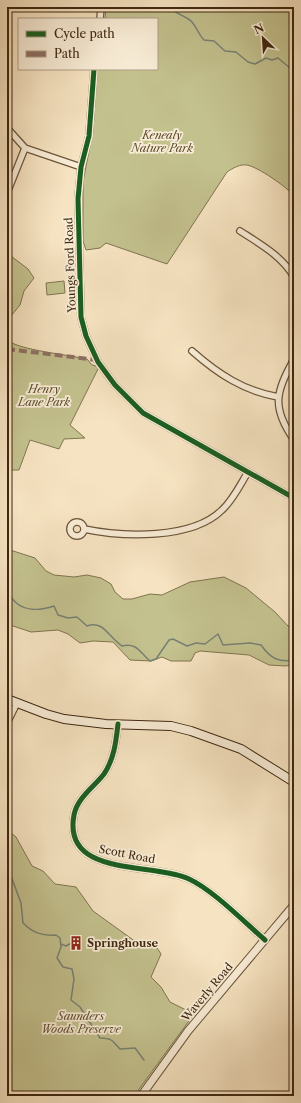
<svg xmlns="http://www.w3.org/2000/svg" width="301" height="1103" viewBox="0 0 301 1103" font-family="'Libre Caslon Text',serif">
	<rect width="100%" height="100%" fill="#f6e3c1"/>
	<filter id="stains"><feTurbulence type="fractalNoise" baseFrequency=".005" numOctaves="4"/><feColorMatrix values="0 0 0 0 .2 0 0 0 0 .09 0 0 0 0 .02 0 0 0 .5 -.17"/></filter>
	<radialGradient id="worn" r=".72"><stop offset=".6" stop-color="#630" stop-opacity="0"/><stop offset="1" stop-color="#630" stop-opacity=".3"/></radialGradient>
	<path fill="#c3c18e" stroke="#80744f" d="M106,7H294V196C287,187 258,167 247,165C240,164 233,168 227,172L167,264L106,243L100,248L86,250L83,241V182L93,130L97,69H157V19H105Z
		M7,253L28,269L34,278L24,291L20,305L11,316L7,332Z
		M64,281L65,293L47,295L46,283Z
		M7,340C19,350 69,355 87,359L92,365L99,367L70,425L85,438L64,439L59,449L30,440L19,470H7Z
		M7,549L35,558L46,571L54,575L74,577L87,575L101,578L111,584L115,592L123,599H132L150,594L162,595L190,582L224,577L246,588L275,612L288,626L294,628V664L286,666L269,665L249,655L200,651L195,653L191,661H171L162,657L151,661L130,660L113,642L93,641L80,643L68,634L58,630L31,632L7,624Z
		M7,830L16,837L32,866L43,871L55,884L76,887L93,911L136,942L157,948L161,954L151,977L161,987L170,1002L194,1014L134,1096H7Z"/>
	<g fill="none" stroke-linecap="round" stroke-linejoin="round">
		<path stroke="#788175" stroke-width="1.5" d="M168,7C174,13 184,15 191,21C197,27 198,34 204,40L214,41L225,51L236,52L248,62L255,64L266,58L272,60L278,58L290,68L294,78
			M7,597H11C21,612 39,611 54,606L58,615L68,618L77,617L87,626C104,620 108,637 122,646C137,642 140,653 150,661L156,659L169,640L173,639L187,646L196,643L205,644L218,634L223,645L250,643L261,645C270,658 279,663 294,660
			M7,874L11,876L21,903L23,923C33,933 42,936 56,935L60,938L61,947L57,958L63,967L72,969L74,979L71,1000L80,1007L100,1038C114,1039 110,1039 120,1049L135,1048L144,1060
			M61,944L66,946L73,942"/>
		<defs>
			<path id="minor" d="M100,19L101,7
				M94,69L89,136L81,167L78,199L81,317L86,336L98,362L115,385L143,413L294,498
				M7,128L25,148L81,167
				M7,193L25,148
				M240,231C260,244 282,256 294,277
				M192,351C218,374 244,391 278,397
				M294,359C276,392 271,407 294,440
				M70 529a7 7 0 1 1 14 0a7 7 0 1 1-14 0Z
				M84,529C122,537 192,540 222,510C233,500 240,485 248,472
				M7,723L17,703
				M118,724C116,742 114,759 104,774C94,787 77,798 74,815C62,878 153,862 189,879C213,890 244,922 265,940"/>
			<path id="tertiary" d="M141,1096L188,1031L294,905"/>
			<path id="secondary" d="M7,699L46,714L64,719L106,724L171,726L191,731L241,749L294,782"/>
		</defs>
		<use href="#minor" stroke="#6c563c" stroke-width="8"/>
		<use href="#tertiary" stroke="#6c563c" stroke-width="9"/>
		<use href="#secondary" stroke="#3e2710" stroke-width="10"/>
		<use href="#minor" stroke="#f9edd7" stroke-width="5.5"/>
		<use href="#tertiary" stroke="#f9edd7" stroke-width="7"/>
		<use href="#secondary" stroke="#f9edd7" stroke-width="8"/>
		<path stroke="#8d6e63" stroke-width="4" stroke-dasharray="8 4" stroke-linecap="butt" d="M7,349L97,360"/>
		<defs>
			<path id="cycleway" d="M94,69L89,136L81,167L78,199L81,317L86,336L98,362L115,385L143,413L294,498
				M118,724C116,742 114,759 104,774C94,787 77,798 74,815C62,878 153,862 189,879C213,890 244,922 265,940"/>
		</defs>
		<use href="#cycleway" stroke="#f9edd7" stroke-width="8"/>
		<use href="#cycleway" stroke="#1b5e20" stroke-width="5"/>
	</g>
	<defs>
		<symbol id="building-bare" viewBox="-9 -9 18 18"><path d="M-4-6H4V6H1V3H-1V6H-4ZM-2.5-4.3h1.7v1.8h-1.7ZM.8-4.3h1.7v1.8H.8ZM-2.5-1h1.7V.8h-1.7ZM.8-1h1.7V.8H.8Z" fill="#8f2418" stroke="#f9edd7" stroke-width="2.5" paint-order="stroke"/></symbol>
	</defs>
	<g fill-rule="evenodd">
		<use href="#building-bare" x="66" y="933" width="20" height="20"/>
	</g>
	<g text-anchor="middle" stroke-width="3.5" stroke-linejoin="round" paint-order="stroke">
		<g font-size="11" font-style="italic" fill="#5f4e30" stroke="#f9edd7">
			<text x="162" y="139">Kenealy<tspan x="162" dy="13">Nature Park</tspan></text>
			<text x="44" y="393">Henry<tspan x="44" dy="13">Lane Park</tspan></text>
			<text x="81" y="1020">Saunders<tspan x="81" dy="13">Woods Preserve</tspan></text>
		</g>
		<g font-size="11" fill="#3e2710" stroke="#f9edd7">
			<text transform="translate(70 265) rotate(-92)" y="4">Youngs Ford Road</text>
			<text transform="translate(127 854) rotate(11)" y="4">Scott Road</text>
			<text transform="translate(207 992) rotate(-50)" y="4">Waverly Road</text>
		</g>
		<g font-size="11" font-weight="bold" fill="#3e2710" stroke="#f9edd7" text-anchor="start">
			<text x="87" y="947">Springhouse</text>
		</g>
	</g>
	<rect width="301" height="1103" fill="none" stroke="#f6e3c1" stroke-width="24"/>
	<rect x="8" y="8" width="285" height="1087" fill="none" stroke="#3e2710" stroke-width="2"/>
	<rect x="12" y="12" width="277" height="1079" fill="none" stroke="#3e2710"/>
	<rect x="18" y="18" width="140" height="52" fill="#f9edd7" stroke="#ae9e87"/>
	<rect x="26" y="31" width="20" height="6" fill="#1b5e20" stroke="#ae9e87"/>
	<text x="54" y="38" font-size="12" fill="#3e2710">Cycle path</text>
	<rect x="26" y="51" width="20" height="6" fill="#8d6e63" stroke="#ae9e87"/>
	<text x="54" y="58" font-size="12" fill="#3e2710">Path</text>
	<g transform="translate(263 38) rotate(335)" stroke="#f9edd7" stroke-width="3" paint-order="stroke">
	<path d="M0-3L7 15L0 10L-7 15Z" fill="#3e2710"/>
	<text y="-6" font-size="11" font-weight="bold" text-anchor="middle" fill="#3e2710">N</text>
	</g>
	<rect width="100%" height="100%" filter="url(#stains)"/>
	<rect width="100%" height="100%" fill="url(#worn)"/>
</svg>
